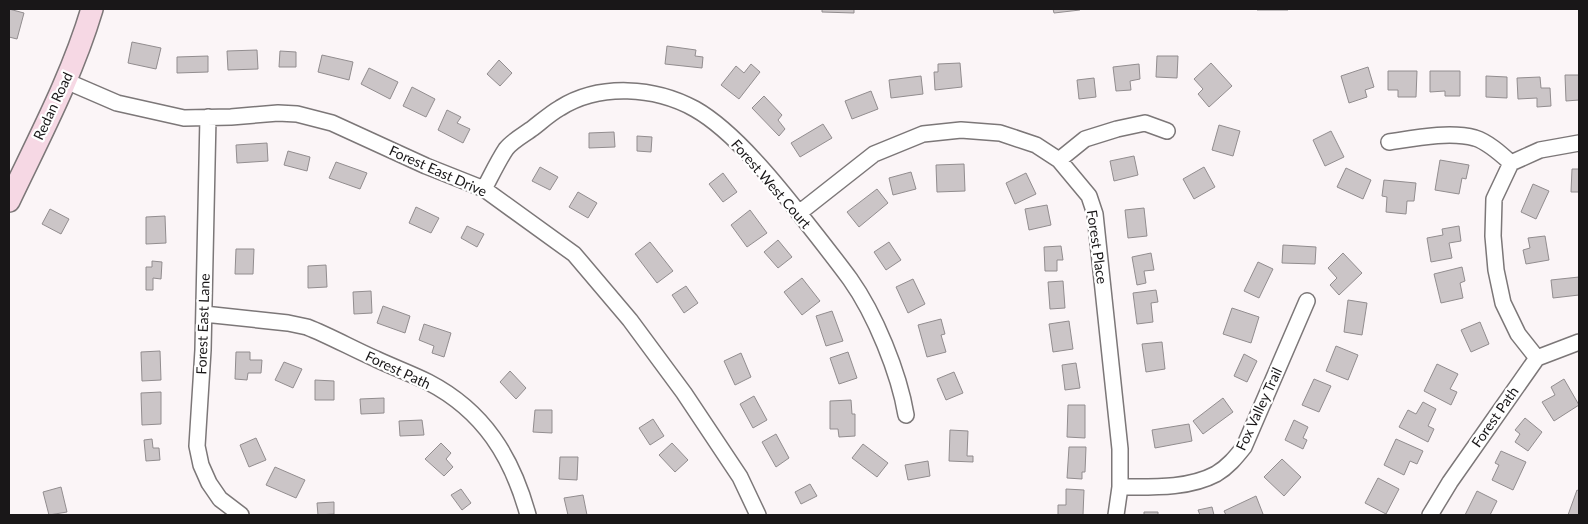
<svg xmlns="http://www.w3.org/2000/svg" width="1588" height="524" viewBox="0 0 1588 524" font-family="Lato,sans-serif">
	<rect width="100%" height="100%" fill="#fbf5f7"/>
	<path fill="#cbc5c7" stroke="#928d8f" d="M9,9L24,13L17,39L9,37Z
		M822,9H854V13L822,12Z
		M1053,9H1080V10L1054,13Z
		M1257,9H1288V10H1257Z
		M132,42L161,48L156,69L128,63Z
		M667,46L696,50L695,56L703,57L702,68L665,64Z
		M257,50L258,69L228,70L227,51Z
		M280,51L296,52V67H279Z
		M322,55L353,62L349,80L318,72Z
		M208,56V72L177,73V57Z
		M1157,56H1178L1177,78L1156,77Z
		M499,60L512,73L500,86L487,74Z
		M960,63L962,87L935,90L934,72H938V64Z
		M1211,63L1232,86L1209,107L1198,94L1203,89L1194,79Z
		M751,64L760,72L739,99L721,85L736,66L744,73Z
		M1139,64L1140,79L1130,81L1131,90L1116,91L1113,67Z
		M1368,67L1374,87L1365,90L1367,97L1349,103L1341,76Z
		M369,68L398,82L390,99L361,84Z
		M1388,71H1417L1416,97H1398V90H1388Z
		M1430,71H1460V96H1445V91L1430,92Z
		M1565,75H1579V100L1566,101Z
		M921,76L923,94L891,98L889,80Z
		M1486,76L1507,77V98L1486,97Z
		M1540,77L1541,88H1550L1551,106L1537,107V98L1518,99L1517,78Z
		M1094,78L1096,97L1079,99L1077,80Z
		M412,87L435,99L426,117L403,106Z
		M871,91L878,109L852,119L845,101Z
		M764,96L782,115L778,120L785,129L779,136L752,108Z
		M447,110L461,117L457,123L470,129L463,143L438,130Z
		M823,124L832,138L800,157L791,143Z
		M1219,125L1240,131L1233,156L1212,150Z
		M1331,131L1344,157L1325,166L1313,140Z
		M614,132L615,147L589,148V133Z
		M637,136L652,137L651,152L637,151Z
		M267,143L268,161L237,163L236,145Z
		M288,151L310,157L307,171L284,165Z
		M1134,156L1138,175L1114,181L1110,161Z
		M1440,160L1469,165L1466,179L1462,178L1459,194L1435,190Z
		M336,162L367,173L360,189L329,178Z
		M964,164L965,191L937,192L936,165Z
		M540,167L558,177L550,190L532,181Z
		M1204,167L1215,187L1194,199L1183,179Z
		M1346,168L1371,180L1363,199L1337,187Z
		M1572,169H1579V192H1571Z
		M911,172L916,189L893,195L889,178Z
		M723,173L737,192L723,202L709,184Z
		M1026,173L1036,194L1015,204L1006,183Z
		M1384,180L1416,183L1414,201H1407L1406,214L1386,212L1387,197L1382,196Z
		M1533,184L1549,191L1536,219L1521,212Z
		M877,189L888,203L859,227L847,212Z
		M578,192L597,203L588,218L569,207Z
		M1047,205L1051,225L1029,230L1025,209Z
		M416,207L439,218L431,233L409,223Z
		M1144,208L1147,236L1128,238L1125,210Z
		M50,209L69,219L61,234L42,224Z
		M750,210L767,233L747,247L731,225Z
		M165,216L166,243L146,244V217Z
		M467,226L484,234L477,247L461,238Z
		M1459,226L1461,241L1449,243L1452,258L1431,262L1427,238L1443,235L1442,229Z
		M1545,236L1549,260L1526,264L1523,250L1530,248L1528,238Z
		M778,240L792,257L778,268L764,252Z
		M650,242L673,271L657,283L635,254Z
		M889,242L901,260L886,270L874,252Z
		M1283,245L1316,247L1315,264L1282,263Z
		M1061,246L1063,260H1057V271H1045L1044,247Z
		M236,249H254L253,274H235Z
		M1151,253L1154,270L1144,271L1146,283L1137,285L1132,257Z
		M1343,253L1362,273L1339,295L1330,285L1337,278L1328,268Z
		M152,261L162,262L161,279L153,278V290H146V267H152Z
		M1258,262L1273,269L1259,298L1244,291Z
		M326,265L327,287L308,288V266Z
		M1462,267L1465,281L1460,283L1463,298L1441,303L1434,274Z
		M1579,277V295L1553,298L1551,280Z
		M802,278L820,301L802,315L784,292Z
		M913,279L925,304L908,313L896,287Z
		M1063,281L1065,308L1050,309L1048,282Z
		M686,286L698,303L684,313L672,295Z
		M1156,290L1158,302L1151,303L1153,322L1137,324L1133,293Z
		M371,291L372,313L354,314L353,292Z
		M1348,300L1367,303L1362,335L1344,332Z
		M383,306L410,316L405,333L377,323Z
		M1232,308L1259,317L1251,343L1223,334Z
		M832,311L843,341L826,346L816,316Z
		M941,319L945,334L941,335L946,352L927,357L918,325Z
		M1069,321L1073,349L1053,352L1049,324Z
		M1480,322L1489,344L1471,352L1461,330Z
		M424,324L451,333L444,357L432,353L434,346L419,340Z
		M1162,342L1165,369L1146,372L1142,344Z
		M1336,346L1358,355L1348,380L1326,371Z
		M160,351L161,380L142,381L141,352Z
		M236,352H250V360H262L261,373H248L247,380L235,379Z
		M848,352L857,378L839,384L830,358Z
		M741,353L751,377L735,385L724,361Z
		M1244,354L1257,361L1247,382L1234,376Z
		M284,362L302,369L293,388L275,380Z
		M1076,363L1080,388L1065,390L1062,365Z
		M1437,364L1458,374L1450,389L1457,392L1451,405L1424,391Z
		M510,371L526,388L516,399L500,382Z
		M954,372L963,393L946,400L937,379Z
		M1314,379L1331,386L1319,412L1302,405Z
		M1564,379L1579,405L1554,421L1542,402L1555,395L1551,387Z
		M315,380L334,381V400H315Z
		M161,392V424L142,425L141,393Z
		M754,396L767,420L753,428L740,404Z
		M384,398V413L361,414L360,399Z
		M1223,398L1233,412L1203,434L1193,421Z
		M851,400L852,414H855V436L839,437L838,429H830V401Z
		M1423,402L1436,409L1428,426L1434,429L1428,442L1399,427L1408,410L1416,414Z
		M1068,405H1085V438L1067,437Z
		M535,410H552V433L533,432Z
		M1525,418L1542,432L1528,451L1515,442L1520,434L1515,430Z
		M653,419L664,436L650,445L639,428Z
		M422,420L424,435L400,436L399,421Z
		M1294,420L1308,427L1303,438L1307,440L1303,449L1285,440Z
		M1189,424L1192,441L1155,448L1152,430Z
		M950,430L968,431L967,456H973V462L949,461Z
		M776,434L789,458L776,467L762,442Z
		M256,438L266,460L249,467L240,445Z
		M152,439L153,448H159L160,460L146,461L144,440Z
		M1396,439L1423,451L1417,464L1410,461L1404,475L1384,465Z
		M441,443L451,453L446,459L453,467L444,476L425,459Z
		M672,443L688,460L675,472L659,455Z
		M863,444L888,463L877,477L852,458Z
		M1069,447H1086L1085,472H1082V479L1067,478Z
		M1501,451L1526,462L1513,490L1492,480L1499,465L1495,463Z
		M560,457H578L577,480L559,479Z
		M1282,459L1301,477L1284,496L1264,477Z
		M928,461L930,476L908,480L905,465Z
		M275,467L305,480L296,498L266,485Z
		M1378,478L1399,489L1386,514L1365,503Z
		M810,484L817,496L801,504L795,492Z
		M61,487L67,512L49,515L43,492Z
		M461,489L471,503L462,510L451,495Z
		M1066,489L1084,490L1083,515H1058V505H1066Z
		M1577,490L1579,491V515H1568Z
		M1477,491L1497,501L1490,515H1465Z
		M583,495L587,515H568L564,498Z
		M1256,496L1263,514L1260,515H1226L1224,511Z
		M334,502V514L318,515L317,503Z
		M1212,507L1214,515H1200L1198,510Z
		M1144,512H1158V515H1144Z"/>
	<g fill="none" stroke-linecap="round" stroke-linejoin="round">
		<defs>
			<path id="street" d="M66,81L117,103L184,118L231,117L278,113L297,114L332,123L426,166L484,189L574,254L630,320L684,393L740,477L758,515
				M208,117L203,350L197,446L201,465L209,483L220,499L241,515
				M1389,142C1415,138 1450,131 1475,138C1488,142 1501,154 1511,163
				M1059,160L1085,139L1117,129L1145,123L1167,131
				M484,189C491,176 498,161 506,149C512,141 525,134 533,128C542,121 551,113 560,108C600,83 655,87 695,109C734,131 778,186 806,222C821,241 836,260 850,279C875,314 899,373 906,415
				M799,213L874,154L923,134L961,130L1000,133L1036,145L1059,160L1089,196L1095,214L1120,449V487L1116,515
				M204,314L288,323L307,327C330,336 353,349 376,359C393,367 412,374 428,382C484,411 512,457 528,515
				M1537,358L1518,334L1503,303L1496,270L1493,236L1494,199L1511,163L1540,150L1579,143
				M1120,487C1151,487 1188,489 1216,474C1228,467 1236,457 1244,447L1307,301
				M1430,515L1450,482L1537,358L1579,342"/>
			<path id="secondary" d="M9,201C39,138 72,76 92,9"/>
		</defs>
		<use href="#street" stroke="#7c7778" stroke-width="18"/>
		<use href="#secondary" stroke="#7c7778" stroke-width="24"/>
		<use href="#street" stroke="#fff" stroke-width="15"/>
		<use href="#secondary" stroke="#f6d8e4" stroke-width="21"/>
	</g>
	<g text-anchor="middle" stroke-width="4.5" stroke-linejoin="round" paint-order="stroke">
		<g font-size="14" fill="#191718" stroke="#fff">
			<text transform="translate(53 106) rotate(-65)" y="5">Redan Road</text>
			<text transform="translate(438 171) rotate(24)" y="5">Forest East Drive</text>
			<text transform="translate(771 184) rotate(49)" y="5">Forest West Court</text>
			<text transform="translate(1097 247) rotate(82)" y="5">Forest Place</text>
			<text transform="translate(203 324) rotate(-88)" y="5">Forest East Lane</text>
			<text transform="translate(398 370) rotate(25)" y="5">Forest Path</text>
			<text transform="translate(1259 409) rotate(-65)" y="5">Fox Valley Trail</text>
			<text transform="translate(1495 417) rotate(-55)" y="5">Forest Path</text>
		</g>
	</g>
	<rect width="1588" height="524" fill="none" stroke="#191718" stroke-width="20"/>
</svg>
